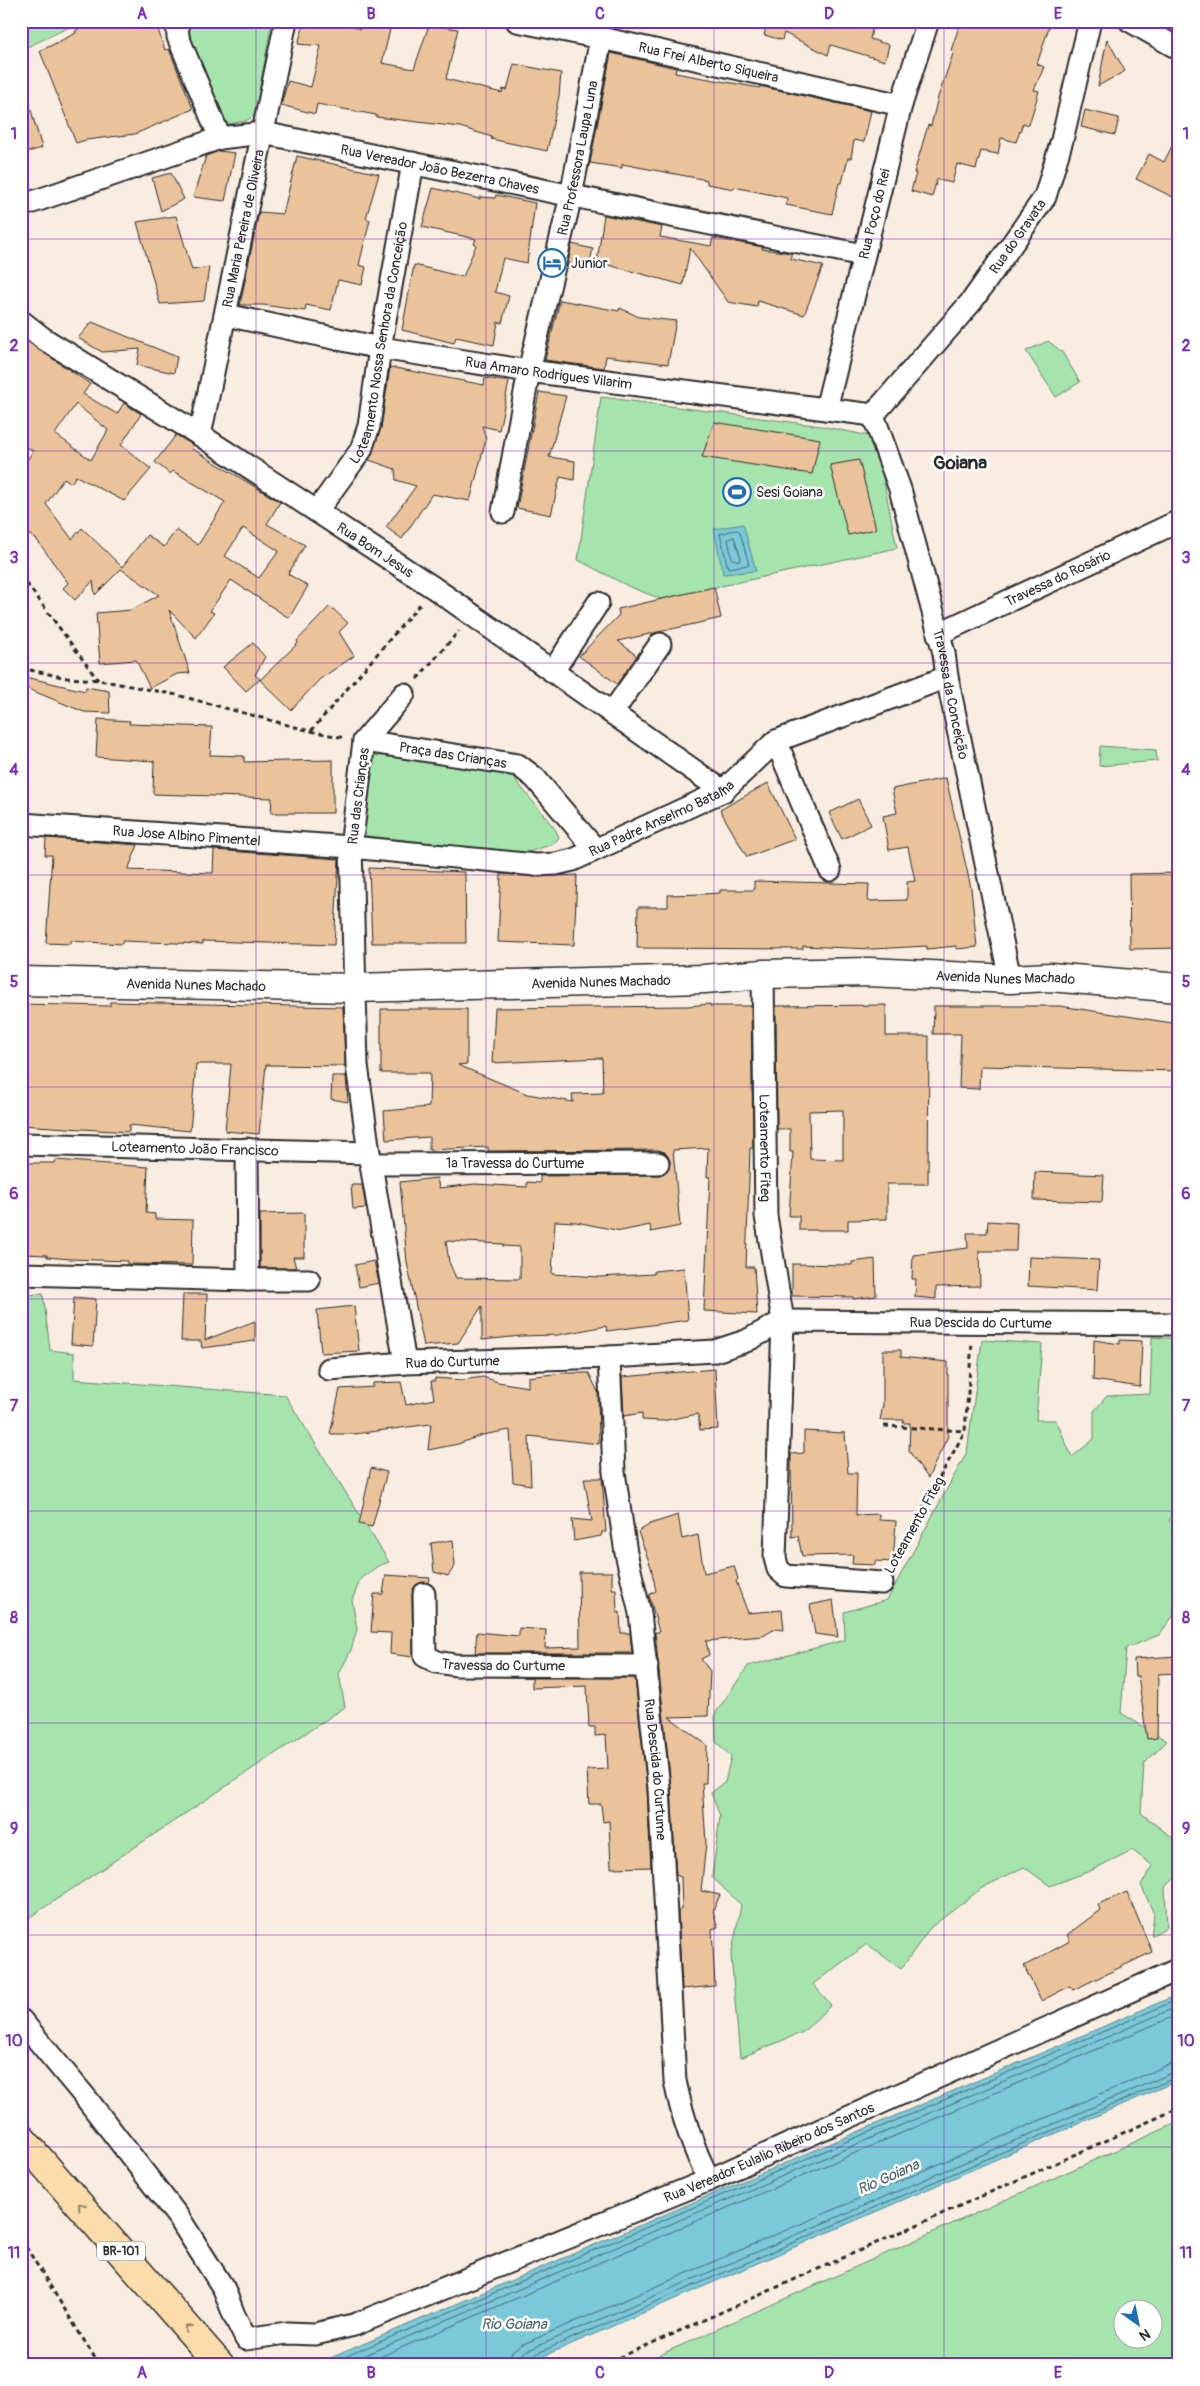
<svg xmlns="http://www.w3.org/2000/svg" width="1200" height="2386" viewBox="0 0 1200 2386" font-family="Pangolin,sans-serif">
	<rect width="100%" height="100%" fill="#f9ede1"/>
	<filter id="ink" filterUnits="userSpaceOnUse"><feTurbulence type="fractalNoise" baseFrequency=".02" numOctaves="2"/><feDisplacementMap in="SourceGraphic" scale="10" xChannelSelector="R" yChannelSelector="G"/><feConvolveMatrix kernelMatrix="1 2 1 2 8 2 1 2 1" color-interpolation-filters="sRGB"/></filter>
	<g filter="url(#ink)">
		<path fill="#a5e4ac" stroke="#68886c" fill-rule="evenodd" d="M21,21H82L21,50Z
			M189,21H272L255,115L246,121L222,125L184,25Z
			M1048,341L1062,352L1080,382L1056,397L1026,351Z
			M601,397L821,426L875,437L897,548L661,599L630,587L578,560Z
			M1100,746L1156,750L1157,761L1099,766Z
			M377,751L509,772L555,829L559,837L554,844L525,853L367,836L362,829L371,755Z
			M43,1294L50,1350L74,1353V1379L285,1395L389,1562L378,1566L361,1578L352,1600L357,1629L351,1650L339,1674L345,1707L21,1923V1295Z
			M1152,1337L1179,1339V1506L1169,1520L1179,1531V1608L1159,1635L1126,1648L1121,1713L1167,1741L1144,1764L1141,1813L1179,1843V1874L1165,1888L1167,1927L1151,1936L1154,1914L1141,1885L1153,1866L1132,1850L1090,1871L1050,1886L1024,1867L982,1888L930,1928L901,1969L867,1944L813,1984L831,2005L803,2032L740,2058L731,1956L741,1905L712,1877L720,1816L711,1793L725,1782L731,1756L716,1742L715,1714L748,1666L845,1640L844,1612L887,1600L967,1452L982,1340L1042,1344L1036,1420H1056L1072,1457L1094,1439V1411L1107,1396L1150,1394Z
			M1179,2122V2365H637ZM1122,2308H1152V2338H1122Z"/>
		<path fill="#7ac8d8" stroke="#5a8993" d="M743,524L756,571L723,574L714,529Z
			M1179,1994V2080L523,2365H314Z"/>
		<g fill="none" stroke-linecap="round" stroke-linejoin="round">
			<path stroke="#4b6a70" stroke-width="1" d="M737,530L740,532L749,565L728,568L720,534Z
				M734,537L741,558L739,561L732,559L728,540Z
				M326,2365L1179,1999
				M342,2365L1179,2006
				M361,2365L1179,2014
				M509,2365L511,2353L521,2345L1170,2064L1179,2062
				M516,2365L518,2357L524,2352L1179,2070
				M522,2365L526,2358L1179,2076"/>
		</g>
		<path fill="#ebc39b" stroke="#2b2b2b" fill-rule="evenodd" d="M94,21H155L165,50L169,49L193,109L135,134L86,140L76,143L40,51L76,33L75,31Z
			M305,21L334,25L336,21L360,29L361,21H392L382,63L414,69L429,25L458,29L446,79L502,93L503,89L507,90L514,64L561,73L559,96L547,151L491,139L492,137L460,127L376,117V115L317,104L315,114L281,105L288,81L311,87L321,46L298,44Z
			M761,21H874L870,39L889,45L885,61L831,45L828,55L784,33L782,40L764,35L767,24Z
			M961,21H1051L1037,64L1044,67L1034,90L1039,91L1029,125L1023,123L1016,142L1001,138L998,154L981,151L976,169L957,164L952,183L937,179L932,197L911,191L916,173H914L928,125L931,126L938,97L954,51L951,50Z
			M1107,39L1125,71L1098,86Z
			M611,53L676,68L675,73L760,88V86L871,111L864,142L854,140L851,158H848L842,183H839L832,214L786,205L787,198L734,187V189L707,184V180L622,164V168L590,163Z
			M26,93L42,148L21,154V94Z
			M1085,110L1119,118L1115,135L1081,127Z
			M1179,132V200L1136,179L1149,154L1164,162Z
			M219,151L235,153L225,201L193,197L206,156Z
			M297,156L379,174L366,218L370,220L359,265L366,267L362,285L338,280L331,310L306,305L305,311L263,305H240L259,212L283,214Z
			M171,173L184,199L161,211L152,178Z
			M433,188L480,199V197L495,198L496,195L535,203L527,263L503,258L495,292L509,296L502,323L498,322L494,345L456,337L454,343L402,330L414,265L463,277L476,245L474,244L476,239L422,227Z
			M604,215L662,227L660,237L711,246L713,238L763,247L762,249L791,253V259L823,266L804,315L758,301L757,307L728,302L690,248L683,285L597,262Z
			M176,216L192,270L209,267L204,301L160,304L137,222Z
			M572,244L593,249L588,270L567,268Z
			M560,300L619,311L620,308L639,317L676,321L668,364L606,356L604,368L545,360Z
			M92,322L177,357L174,373L137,365L140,349L102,352L78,338Z
			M21,337L90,384L83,394L117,414L124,403L141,414L121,445L151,469L124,501L76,476L71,483L64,478L46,504L72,539L82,528L122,567L147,535L164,547L176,530L198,545L225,502L173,471L170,474L155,462L176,435L193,445L191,448L280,502L267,524L305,545L288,574L308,586L289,618L231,580L210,611L214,613L196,638L169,610L190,673L177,674L150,688L136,660L100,663L96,613L131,610L159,595L121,569L95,595L93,581L75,600L63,588L68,583L37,540L21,529V469L33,451L21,443ZM76,404L108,430L91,460L55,434ZM243,528L279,551L259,578L225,556Z
			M390,367L484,385L485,378L509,382L499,430L482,426L486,439L470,501L432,494L402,539L386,527L416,486L396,480L395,469L369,460L381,428Z
			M539,392L566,396L549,457L575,461L574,480L560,477L551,515L517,508Z
			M714,422L820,439L812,474L702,457Z
			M859,460L876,529L848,535L830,465Z
			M714,587L721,618L618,641L637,656L617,684L579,656L619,615L618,609Z
			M330,606L348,623L339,632L354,656L320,679L291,710L260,680L298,643L297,641Z
			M253,643L265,657L255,675L260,679L246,691L223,667Z
			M21,676L85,691L86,687L109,691L110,713L84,712L21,686Z
			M98,719L130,721L129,724L212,727L210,755L244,756V762L333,760V813H271L272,798L153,794L154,761L96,757Z
			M946,778L971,888L977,947L956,949V946L927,949V946L872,949L803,946V949L637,948L638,907H668V895L703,894L720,893V890H754V881L869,884L868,901L907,900V882L915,881L908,847L889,850L883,816L897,813L892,789Z
			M768,783L795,839L747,857L720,810Z
			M858,799L871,825L842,839L829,813Z
			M46,838L138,845L128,870L213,873L214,850L339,859L334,945L203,941V944L122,941V944L70,941V944L46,943L52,855H45Z
			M369,868L465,872L466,943H372Z
			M1179,873V948L1130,949L1129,874Z
			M501,874L536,877L577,875L574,945L498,942Z
			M110,1002L343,1007L345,1066L266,1065L259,1134L225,1131L231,1064H196L190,1131L129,1125V1132L21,1125V1004L110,1006Z
			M710,1004V1006H751L753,1148H750L746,1267H754L757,1314L704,1311L710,1177H707L708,1148L673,1150L680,1226L651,1232L650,1225L621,1231L576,1222L555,1221L552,1274L599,1277L654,1274V1271L684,1268L688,1320L607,1331L606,1326L558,1335L521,1336L482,1340V1306L458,1343L424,1346L407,1262L400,1182L437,1178L439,1188L475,1184L527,1187V1182L540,1183V1176L659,1175L669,1170L670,1162L665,1152L658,1150L488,1151V1147L429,1150V1137L386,1140L384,1111L429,1107L430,1073H381V1009H467V1064L458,1065L527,1094L573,1102L572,1094L603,1093L602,1058L492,1063L495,1008L688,1006ZM446,1241L503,1244V1246L520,1247V1279L456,1278L449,1262Z
			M886,1005V1036H929L928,1184H887V1219L848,1220V1230H799V1216H789L793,1152H790V1129H777L776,1006ZM843,1110V1160L810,1159L809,1111Z
			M934,1006H1060L1179,1024V1071L980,1066L979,1089L959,1088L961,1034H933Z
			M332,1076H346L348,1102L331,1099Z
			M56,1160L148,1167L146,1213L155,1214V1219L193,1220L192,1265L127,1264V1261L71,1259L47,1257V1255L23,1254L25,1204L23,1163H55Z
			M1035,1172L1104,1175L1102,1202L1034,1200Z
			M351,1185H362L366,1208L353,1209Z
			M304,1213V1257H293L296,1268H260V1214Z
			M988,1221L1017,1223L1016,1251H979L980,1286L936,1287V1299L915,1297L916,1279H912L913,1255L968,1248L967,1233H987Z
			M1029,1257L1099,1260L1097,1290L1028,1286Z
			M875,1259L876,1296L853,1299V1297L792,1296V1264L852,1265V1262Z
			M374,1261L379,1283L359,1287L355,1265Z
			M183,1294H207L205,1340L255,1321V1341L202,1348L201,1341H181Z
			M74,1297L96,1299L93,1346L71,1344Z
			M354,1306L359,1351L321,1353L317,1310Z
			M1094,1340L1120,1344V1340L1142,1341L1140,1387L1093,1380Z
			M883,1350H901V1357L948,1362V1436L928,1478L909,1451L910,1423H903L904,1420H880L883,1405Z
			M715,1369L718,1429L700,1430L698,1414L662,1421L642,1420V1413L624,1416L622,1377Z
			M563,1373H589L598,1392L599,1444L529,1436L531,1485L513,1482L510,1430L482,1435L458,1444L428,1450L431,1424L354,1434H330L340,1389L373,1387V1383L401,1382L406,1405L434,1399L431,1381H435V1378L462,1380L483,1377L498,1382L528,1387V1377Z
			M804,1431L845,1433L848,1473H857L856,1515L879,1514V1520L896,1521L893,1562L875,1561V1565L852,1564L853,1555L802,1556L798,1536L792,1537L791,1454L804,1453Z
			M371,1468L387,1472L372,1527L359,1524Z
			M584,1478H602L606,1532H602L601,1536L574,1541L572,1519L592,1521Z
			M678,1515L682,1539L698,1535L704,1573L734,1566L738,1579L736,1581L748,1613L782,1610L784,1630L775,1629L763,1636L706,1641L709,1655L701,1659L710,1671L708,1716L669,1717L707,1745L706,1783H702L706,1843L701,1891L720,1895L713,1911L718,1927L712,1929L715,1986L682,1989L678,1911L682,1909L681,1877L676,1875L671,1787L655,1632H659L649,1595L656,1591L651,1567L638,1532L650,1524Z
			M453,1540L455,1566L448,1576L434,1572L431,1543Z
			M579,1572H612V1589H616L617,1613L620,1612L621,1633H630L632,1653H475L477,1632L519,1636V1628L546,1630L545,1648L580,1647Z
			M386,1575L430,1578L429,1583L417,1584L412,1594L413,1657L390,1654L391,1633L371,1632L374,1594H383Z
			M833,1600L838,1637L815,1634L810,1605Z
			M1176,1656L1177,1673L1158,1674L1157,1738L1147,1739L1138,1676H1135L1134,1659Z
			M532,1678H635L647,1789L651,1867L611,1868L609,1821L603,1822L601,1804H589L587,1770L608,1769L606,1735L595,1736V1727H589L587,1686L532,1688Z
			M1127,1892L1152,1952L1073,1990L1070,1986L1041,2001L1024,1966L1070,1941L1067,1935L1100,1910L1098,1904Z"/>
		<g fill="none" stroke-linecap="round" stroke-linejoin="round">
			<defs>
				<g id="street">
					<path d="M177,21L178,37L220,138"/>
					<path id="s1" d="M517,21L601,38L901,105"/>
					<path d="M1130,21L1179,49"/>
					<path id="s2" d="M21,206L220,138L263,133L863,255"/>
					<path id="s3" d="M226,315L380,348L529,371L873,415"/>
					<path id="s4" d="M21,321L44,339L200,435L434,588L723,791"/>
					<path id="s5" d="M826,409L901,105L928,21"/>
					<path id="s6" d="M873,415L900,489L944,653L947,677L1010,979"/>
					<path id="s7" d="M873,415L972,301L1045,197L1062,140L1090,21"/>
					<path id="s8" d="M200,435L286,21"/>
					<path id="s9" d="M317,511L361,450L369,426L380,348L413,163"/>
					<path id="s10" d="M503,512L529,371L571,196L601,38"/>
					<path id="s11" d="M938,634L1179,521"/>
					<path d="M553,671L598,603"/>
					<path id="s12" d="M404,694L364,741L351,847L357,1065L369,1153L405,1363L609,1357L715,1351L746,1341L783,1321L1179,1324"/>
					<path d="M612,713L660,644"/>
					<path id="s13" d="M364,741L518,765L535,778L595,849"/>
					<path d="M776,741L830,870"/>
					<path id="s14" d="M21,824L351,847L536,865L556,864L573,860L723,791L776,741L947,677"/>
					<path id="s15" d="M763,974L766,1216L783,1321L775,1558L778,1569L786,1576L882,1583"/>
					<path id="s16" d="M21,1144L369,1153"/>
					<path d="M247,1149L248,1280"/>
					<path d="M371,1164L658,1163"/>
					<path d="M21,1274L248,1280H309"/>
					<path id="s17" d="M609,1357L614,1472L626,1553L640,1613L659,1788L675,2081C682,2117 693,2148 709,2180"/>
					<path d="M329,1369L405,1363"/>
					<path id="s18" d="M424,1594L425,1656L437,1662L455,1665L647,1666"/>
					<path id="s19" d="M21,2020L86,2098L179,2218L224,2289L234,2315L246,2339L287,2333L315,2334L354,2325L709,2180L1179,1969"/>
				</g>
				<g id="secondary">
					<path id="s20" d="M21,981L354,988L704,979L763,974L870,972L1010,979L1050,977L1179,988"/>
				</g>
				<path id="highway" d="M21,2138L220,2365"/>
			</defs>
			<use href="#street" stroke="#2b2b2b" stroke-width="25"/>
			<use href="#secondary" stroke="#2b2b2b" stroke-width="31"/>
			<use href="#highway" stroke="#2b2b2b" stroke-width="31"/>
			<path stroke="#2b2b2b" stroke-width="3" stroke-dasharray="5 4" stroke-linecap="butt" d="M21,576L98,680
				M21,668L67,678L99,680L177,695L310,731L345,738
				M417,679L459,631
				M311,731L421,603
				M884,1426L965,1431
				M892,1565L965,1431L972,1342
				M21,2239L95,2358L123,2365
				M158,2365L184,2359
				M603,2365L1179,2108"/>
			<use href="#street" stroke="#fff" stroke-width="21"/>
			<use href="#secondary" stroke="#fff" stroke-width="28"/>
			<use href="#highway" stroke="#fbddab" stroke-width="28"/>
		</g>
		<defs><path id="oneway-chevron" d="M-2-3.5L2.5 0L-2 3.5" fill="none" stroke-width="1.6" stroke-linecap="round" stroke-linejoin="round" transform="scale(1.25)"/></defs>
		<g stroke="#93846b">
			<use href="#oneway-chevron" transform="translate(81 2206) rotate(-131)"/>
			<use href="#oneway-chevron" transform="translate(188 2328) rotate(-131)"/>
		</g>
	</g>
	<path fill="none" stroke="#7b2cbf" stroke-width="1" stroke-opacity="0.55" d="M256,21V2365M486,21V2365M714,21V2365M944,21V2365M21,239H1179M21,451H1179M21,663H1179M21,875H1179M21,1087H1179M21,1299H1179M21,1511H1179M21,1723H1179M21,1935H1179M21,2147H1179"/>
	<defs>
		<symbol id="hotel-ring" viewBox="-11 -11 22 22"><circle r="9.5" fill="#fff" stroke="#1f6fb2" stroke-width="1.5"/><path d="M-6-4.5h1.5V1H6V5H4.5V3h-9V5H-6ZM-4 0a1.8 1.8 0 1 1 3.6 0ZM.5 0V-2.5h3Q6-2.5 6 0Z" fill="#1f6fb2"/></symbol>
		<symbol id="stadium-ring" viewBox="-11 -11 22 22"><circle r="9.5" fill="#fff" stroke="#1f6fb2" stroke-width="1.5"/><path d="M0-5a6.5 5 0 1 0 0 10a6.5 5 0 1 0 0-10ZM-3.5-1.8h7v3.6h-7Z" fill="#1f6fb2"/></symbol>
	</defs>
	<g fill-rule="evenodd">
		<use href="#hotel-ring" x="536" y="247" width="32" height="32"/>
		<use href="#stadium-ring" x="721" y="476" width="32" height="32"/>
	</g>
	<g text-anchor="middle" stroke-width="5" stroke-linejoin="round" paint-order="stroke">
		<rect fill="#fff" stroke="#6b6b6b" stroke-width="1" x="97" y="2241.5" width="48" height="19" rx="4"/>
		<g font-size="12" font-weight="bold" fill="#2b2b2b">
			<text x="121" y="2255">BR-101</text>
		</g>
		<g font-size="14" fill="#2b2b2b" stroke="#fff">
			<text dy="5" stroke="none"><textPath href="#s1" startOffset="196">Rua Frei Alberto Siqueira</textPath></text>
			<text dy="5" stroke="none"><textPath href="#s10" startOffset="362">Rua Professora Laupa Luna</textPath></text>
			<text dy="5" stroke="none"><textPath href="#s2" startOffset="434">Rua Vereador João Bezerra Chaves</textPath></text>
			<text dy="5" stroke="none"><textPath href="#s5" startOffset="201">Rua Poço do Rei</textPath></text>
			<text dy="5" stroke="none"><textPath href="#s8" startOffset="211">Rua Maria Pereira de Oliveira</textPath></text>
			<text dy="5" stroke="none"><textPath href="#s7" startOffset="230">Rua do Gravata</textPath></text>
			<text dy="5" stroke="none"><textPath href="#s9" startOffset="184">Loteamento Nossa Senhora da Conceição</textPath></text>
			<text dy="5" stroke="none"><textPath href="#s3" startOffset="328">Rua Amaro Rodrigues Vilarim</textPath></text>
			<text dy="5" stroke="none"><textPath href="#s4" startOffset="422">Rua Bom Jesus</textPath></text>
			<text dy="5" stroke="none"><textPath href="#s11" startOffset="132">Travessa do Rosário</textPath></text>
			<text dy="5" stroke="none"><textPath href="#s6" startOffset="290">Travessa da Conceição</textPath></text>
			<text dy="5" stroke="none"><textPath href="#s13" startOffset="90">Praça das Crianças</textPath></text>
			<text transform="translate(358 796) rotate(-83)" y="5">Rua das Crianças</text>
			<text dy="5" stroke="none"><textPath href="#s14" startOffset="652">Rua Padre Anselmo Batalha</textPath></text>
			<text dy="5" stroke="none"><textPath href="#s14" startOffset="166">Rua Jose Albino Pimentel</textPath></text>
			<text dy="5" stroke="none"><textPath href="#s20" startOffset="985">Avenida Nunes Machado</textPath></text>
			<text dy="5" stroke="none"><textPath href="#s20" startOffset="580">Avenida Nunes Machado</textPath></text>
			<text dy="5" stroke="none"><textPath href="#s20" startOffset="175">Avenida Nunes Machado</textPath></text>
			<text dy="5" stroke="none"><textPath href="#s16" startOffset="174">Loteamento João Francisco</textPath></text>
			<text dy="5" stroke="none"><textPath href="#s15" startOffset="174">Loteamento Fiteg</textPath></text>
			<text x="515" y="1168">1ª Travessa do Curtume</text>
			<text dy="5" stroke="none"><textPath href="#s12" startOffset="1271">Rua Descida do Curtume</textPath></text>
			<text dy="5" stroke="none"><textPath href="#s12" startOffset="736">Rua do Curtume</textPath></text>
			<text transform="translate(914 1525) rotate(-61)" y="5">Loteamento Fiteg</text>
			<text dy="5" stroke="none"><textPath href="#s18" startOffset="142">Travessa do Curtume</textPath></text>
			<text dy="5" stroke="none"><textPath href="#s17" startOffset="416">Rua Descida do Curtume</textPath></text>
			<text dy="5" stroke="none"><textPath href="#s19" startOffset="951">Rua Vereador Eulalio Ribeiro dos Santos</textPath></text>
		</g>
		<g font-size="14" fill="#2b2b2b" stroke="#fff" text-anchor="start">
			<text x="571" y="268">Junior</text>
			<text x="756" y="497">Sesi Goiana</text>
		</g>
		<g font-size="15" font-style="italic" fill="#476268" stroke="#fff">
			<text transform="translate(888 2177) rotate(-24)" y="5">Rio Goiana</text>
			<text x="514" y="2329">Rio Goiana</text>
		</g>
		<g font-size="19" font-weight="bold" fill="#2b2b2b" stroke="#fff">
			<text x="960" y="469">Goiana</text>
		</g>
	</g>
	<rect width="1200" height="2386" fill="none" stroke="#fff" stroke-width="55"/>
	<g transform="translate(1138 2324) rotate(147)"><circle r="24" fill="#ffffff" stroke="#aaaaaa"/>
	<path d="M0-4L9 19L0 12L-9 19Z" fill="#1f6fb2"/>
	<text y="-8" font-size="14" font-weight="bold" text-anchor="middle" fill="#2b2b2b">N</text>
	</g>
	<rect x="28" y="28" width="1144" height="2330" fill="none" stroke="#7b2cbf" stroke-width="2"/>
	<g font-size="16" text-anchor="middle" font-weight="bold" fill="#7b2cbf">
		<text x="142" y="19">A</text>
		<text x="371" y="19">B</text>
		<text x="600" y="19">C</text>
		<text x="829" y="19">D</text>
		<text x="1058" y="19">E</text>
		<text x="14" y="139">1</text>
		<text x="1186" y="139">1</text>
		<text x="14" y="351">2</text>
		<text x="1186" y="351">2</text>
		<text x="14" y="563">3</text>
		<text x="1186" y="563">3</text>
		<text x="14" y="775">4</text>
		<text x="1186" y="775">4</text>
		<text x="14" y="987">5</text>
		<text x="1186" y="987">5</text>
		<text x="14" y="1199">6</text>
		<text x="1186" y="1199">6</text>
		<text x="14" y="1411">7</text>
		<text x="1186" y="1411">7</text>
		<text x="14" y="1623">8</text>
		<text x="1186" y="1623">8</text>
		<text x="14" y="1834">9</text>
		<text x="1186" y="1834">9</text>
		<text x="14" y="2046">10</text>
		<text x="1186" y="2046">10</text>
		<text x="14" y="2258">11</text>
		<text x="1186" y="2258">11</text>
		<text x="142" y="2378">A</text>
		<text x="371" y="2378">B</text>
		<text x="600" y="2378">C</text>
		<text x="829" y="2378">D</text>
		<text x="1058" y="2378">E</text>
	</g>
</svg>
